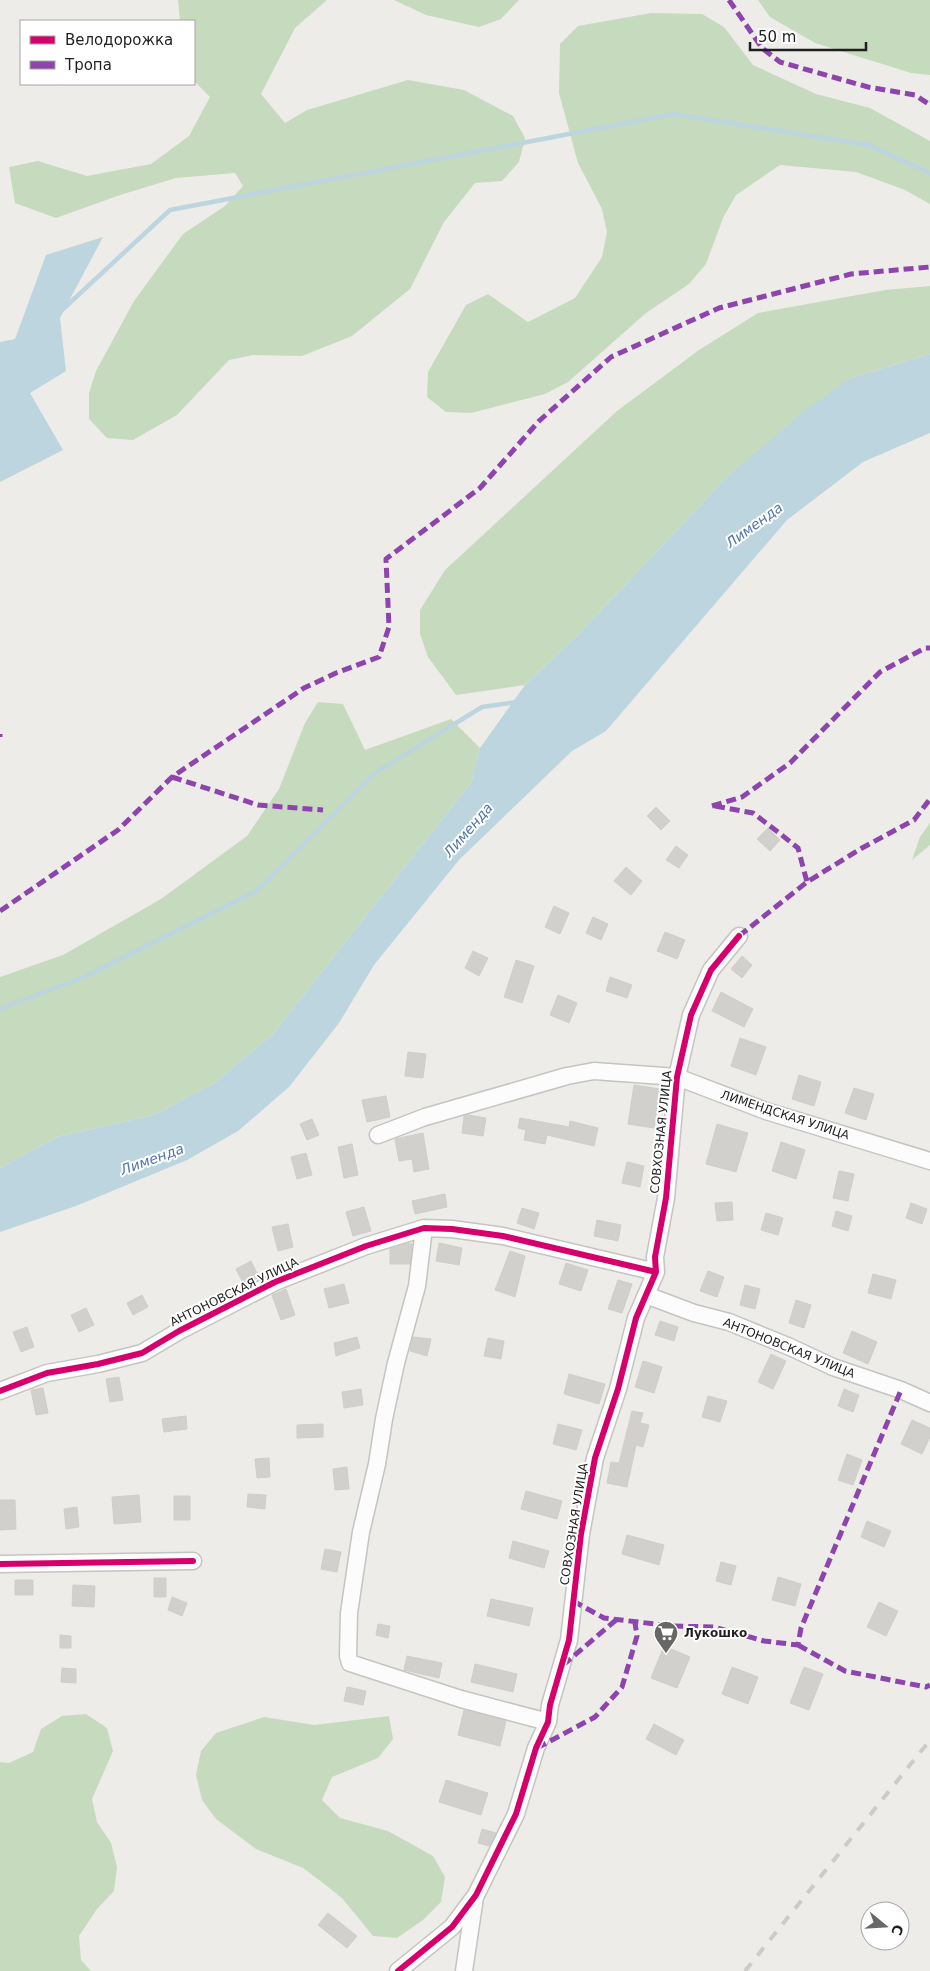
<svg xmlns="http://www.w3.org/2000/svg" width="930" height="1971" viewBox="0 0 930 1971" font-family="'DejaVu Sans',sans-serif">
	<rect width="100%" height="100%" fill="#edece8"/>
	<path fill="#c6dbbe" d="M178,0H327L295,28L261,94L285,123L307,110L408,80L464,90L513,116L525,138L519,162L502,181L475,183L444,222L410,289L352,336L302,356L253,355L229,360L177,415L133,440L107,438L89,419V393L96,371L134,301L183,234L225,206L243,186L235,173L176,178L120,195L56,218L15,203L9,167L38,161L87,176L151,164L189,136L210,97L194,81V21H180Z
		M394,0H519L501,19L479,27L426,15Z
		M758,0H930V75L911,73L815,43L770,17Z
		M651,13L702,14L724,27L753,65L816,94L870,108L930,141V204L905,190L856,172L780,165L736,195L723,218L706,264L689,284L646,313L568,382L545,394L471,413L446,412L427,397L428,372L466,305L488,294L528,322L575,298L602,257L607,232L602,209L578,163L559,93L560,44L578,26Z
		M930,286V354L851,378L727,477L576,637L525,685L456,695L428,657L420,634V610L445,570L617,411L699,350L758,313L885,290Z
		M318,702L343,704L365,750L451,719L480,748L471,783L272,1035L212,1085L153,1115L57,1137L0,1168V977L63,955L161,899L247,836L279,789L305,723Z
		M930,823V845L912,860L920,837Z
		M86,1714L107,1728L113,1751L92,1799L97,1822L111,1843L117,1867L114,1891L97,1909L79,1936L81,1960L91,1971H0V1762L9,1763L33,1752L41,1729L62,1716Z
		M389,1716L393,1739L378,1758L332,1777L322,1800L340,1818L388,1831L433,1856L445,1877L441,1902L423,1920L397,1938L373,1936L342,1898L323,1883L303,1868L256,1849L216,1819L202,1800L196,1775L201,1751L216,1733L264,1717L314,1725Z"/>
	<path fill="#bdd5df" d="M103,237L60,318L66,371L30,393L63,450L0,482V342L15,339L46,255Z
		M930,354V433L863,462L787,520L606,731L572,751L459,860L374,965L339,1023L289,1087L238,1131L187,1160L76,1206L0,1232V1168L57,1137L153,1115L212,1085L272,1035L471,783L480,748L525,685L576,637L727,477L808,408L851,378Z"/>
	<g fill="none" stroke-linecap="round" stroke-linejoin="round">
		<path stroke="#bdd5df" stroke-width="4.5" d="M61,311L170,210L674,114L868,145L930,173
			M0,1009L84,977L258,890L375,773L482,707L517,702"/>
	</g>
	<path fill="#d2d0cd" stroke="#d0cec9" d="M656,807L670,821L661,830L647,816Z
		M768,828L780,840L770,851L757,839Z
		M676,846L688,855L679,868L666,860Z
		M626,867L642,881L631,895L614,881Z
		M554,906L569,913L560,934L545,927Z
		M593,917L608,924L601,940L586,933Z
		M665,932L685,940L677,959L657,951Z
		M473,951L488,958L479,976L465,968Z
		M742,956L752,965L742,978L731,969Z
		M516,960L534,966L522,1003L504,997Z
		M610,977L632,985L627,998L606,991Z
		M721,992L753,1009L744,1027L712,1011Z
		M558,995L577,1003L569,1023L550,1015Z
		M740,1038L766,1047L756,1075L731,1066Z
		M408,1052L426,1054L423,1078L405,1076Z
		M799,1075L821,1082L814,1106L792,1099Z
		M634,1085L660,1089L654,1128L628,1124Z
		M854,1088L874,1094L866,1120L845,1113Z
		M386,1096L390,1117L367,1122L362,1100Z
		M468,1115L486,1118L483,1136L462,1133L464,1116Z
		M520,1118L569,1127L570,1121L598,1128L594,1146L547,1135L545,1144L524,1140L526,1130L518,1128Z
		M312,1119L319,1135L307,1140L300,1124Z
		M717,1124L748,1133L736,1172L706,1164Z
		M423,1133L429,1169L414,1172L412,1159L399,1161L395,1139Z
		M781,1142L805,1150L796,1179L772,1171Z
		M352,1144L358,1175L344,1178L338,1147Z
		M306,1153L312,1175L297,1179L291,1157Z
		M627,1162L644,1166L640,1187L622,1183Z
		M839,1171L854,1174L848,1201L833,1198Z
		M445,1194L447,1207L415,1214L412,1201Z
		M732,1202L733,1220L717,1221L715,1203Z
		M911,1203L927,1209L922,1224L906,1218Z
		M364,1207L371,1231L353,1236L346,1212Z
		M522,1208L539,1213L534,1229L517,1223Z
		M836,1211L852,1216L848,1231L832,1226Z
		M766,1213L783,1218L778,1235L761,1230Z
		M597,1220L621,1225L618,1241L594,1236Z
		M288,1224L293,1247L278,1251L272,1227Z
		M408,1243L412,1244L410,1264H390V1249Z
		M439,1243L462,1248L459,1265L436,1261Z
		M510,1251L525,1256L515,1297L495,1290Z
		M251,1261L259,1277L244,1285L236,1269Z
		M566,1263L588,1270L581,1291L559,1284Z
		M708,1271L724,1277L717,1297L700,1291Z
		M873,1274L896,1280L891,1299L868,1293Z
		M618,1280L632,1284L622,1313L608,1309Z
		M344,1284L349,1303L329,1308L324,1289Z
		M745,1285L760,1289L755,1309L740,1305Z
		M286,1289L295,1315L281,1320L272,1295Z
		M142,1295L148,1307L133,1315L127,1303Z
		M796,1300L811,1305L804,1328L789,1323Z
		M86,1308L94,1325L79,1332L71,1315Z
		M660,1321L678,1327L674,1341L655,1335Z
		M27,1327L34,1347L21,1352L13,1332Z
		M852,1331L877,1342L868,1364L843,1353Z
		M357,1337L360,1348L336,1356L334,1343Z
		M413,1337L431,1339L427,1356L410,1351Z
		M488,1338L504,1341L501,1359L484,1356Z
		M771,1354L786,1361L773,1389L758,1382Z
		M643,1361L662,1367L654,1393L635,1387Z
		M569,1374L605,1384L599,1404L564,1394Z
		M119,1377L123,1400L110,1402L106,1379Z
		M43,1388L48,1413L36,1415L31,1390Z
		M361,1389L363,1405L344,1408L342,1392Z
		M844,1389L859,1395L853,1412L838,1406Z
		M708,1396L727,1401L720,1422L702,1417Z
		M632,1411L643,1413L640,1423L649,1425L643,1447L636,1445L627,1487L607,1483L611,1462L619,1463Z
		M186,1416L187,1429L164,1432L162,1419Z
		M912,1420L930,1428V1437L922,1454L901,1444Z
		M323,1424V1437L297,1438V1425Z
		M558,1424L582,1430L576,1450L553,1444Z
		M847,1454L862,1460L853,1485L838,1480Z
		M269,1458L270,1477L257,1478L255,1459Z
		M347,1467L349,1489L335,1490L333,1469Z
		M526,1491L562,1501L557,1519L521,1509Z
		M248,1494L266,1495L265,1509L247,1507Z
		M139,1495L141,1522L114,1524L112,1497Z
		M174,1496H190V1520H174Z
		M0,1500H15L16,1529L0,1530Z
		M77,1507L79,1527L66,1529L64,1509Z
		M867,1521L891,1531L884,1547L861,1537Z
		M627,1535L664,1545L659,1565L622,1554Z
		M513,1541L549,1551L544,1568L509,1558Z
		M325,1549L341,1552L337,1572L321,1569Z
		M721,1562L736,1566L731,1585L716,1581Z
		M778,1577L801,1584L795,1606L772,1600Z
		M154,1578H166V1597H154Z
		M15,1580H33V1595H15Z
		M73,1585L95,1586L94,1607L72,1606Z
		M172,1597L187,1603L182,1616L168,1610Z
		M491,1599L533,1608L529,1626L487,1616Z
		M879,1602L898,1611L886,1636L867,1627Z
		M378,1624L390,1626L388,1638L376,1635Z
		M60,1635L71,1636V1648H60Z
		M664,1646L690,1657L677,1688L651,1678Z
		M407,1656L442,1663L439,1678L404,1670Z
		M475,1664L517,1674L513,1692L471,1682Z
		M732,1667L758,1677L748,1704L722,1694Z
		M804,1667L823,1674L809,1710L790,1703Z
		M62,1668L76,1669V1683L61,1682Z
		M347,1687L366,1691L363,1705L344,1701Z
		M464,1710L506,1721L500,1746L458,1735Z
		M654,1724L684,1740L676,1755L646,1739Z
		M446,1780L488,1793L481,1815L439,1802Z
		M482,1829L496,1833L489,1846L478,1843Z
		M328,1913L357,1936L347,1948L318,1925Z"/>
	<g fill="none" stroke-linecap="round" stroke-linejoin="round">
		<defs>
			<path id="street" d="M378,1135L425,1117L567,1076L594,1071L677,1077L766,1111L930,1161
				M424,1228L417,1286L396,1363L384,1419L377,1464L361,1532L349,1613L348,1656L350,1663L461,1699L548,1722
				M646,1295L694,1313L729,1322L790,1347L833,1367L901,1390L930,1403
				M0,1391L47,1373L98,1364L142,1353L179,1331L275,1282L366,1246L424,1228L452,1229L503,1236L656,1272
				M0,1564L193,1561
				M398,1971L452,1927L476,1895L516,1814L536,1748L548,1722L550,1705L569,1640L581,1534L595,1458L618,1389L636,1318L656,1272L655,1257L666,1198L677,1077L691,1015L711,970L739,936
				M464,1971L475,1897"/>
		</defs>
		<use href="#street" stroke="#c4c4c2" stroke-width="19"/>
		<use href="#street" stroke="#fcfcfc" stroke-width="16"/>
		<path stroke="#cbcbca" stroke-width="4" stroke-dasharray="10 10" stroke-linecap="butt" d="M745,1971L930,1740"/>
		<path stroke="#8e44ad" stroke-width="5" stroke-dasharray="10 5" stroke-linecap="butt" d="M729,0L762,48L780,62L868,87L915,95L930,105
			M0,734V737
			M172,777L258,805L323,810
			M712,806L742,797L790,763L880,672L925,648H930
			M715,806L753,813L778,832L798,848L807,882
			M0,911L118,830L172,777L304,688L336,673L379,657L389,627L386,559L480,488L539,421L611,357L719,308L851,274L930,267
			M739,936L807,882L862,848L914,820L930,799
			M573,1601L604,1618L672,1626L714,1627L764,1641L798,1645L801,1628L901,1390
			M798,1645L845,1671L926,1687L930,1685
			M563,1665L616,1620
			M537,1748L595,1717L622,1687L637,1636L635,1623"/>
		<defs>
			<path id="cycleway" d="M0,1391L47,1373L98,1364L142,1353L179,1331L275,1282L366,1246L424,1228L452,1229L503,1236L656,1272
				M0,1564L193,1561
				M398,1971L452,1927L476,1895L516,1814L536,1748L548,1722L550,1705L569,1640L581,1534L595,1458L618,1389L636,1318L656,1272L655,1257L666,1198L677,1077L691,1015L711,970L739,936"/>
		</defs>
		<use href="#cycleway" stroke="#fff" stroke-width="9"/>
		<use href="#cycleway" stroke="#d6006c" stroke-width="6"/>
	</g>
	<defs>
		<symbol id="supermarket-pin" viewBox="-11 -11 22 30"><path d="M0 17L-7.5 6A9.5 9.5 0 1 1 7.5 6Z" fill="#676765" stroke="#fff"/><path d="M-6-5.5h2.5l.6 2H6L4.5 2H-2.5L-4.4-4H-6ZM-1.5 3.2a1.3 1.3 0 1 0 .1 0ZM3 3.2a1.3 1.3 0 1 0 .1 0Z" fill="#fff"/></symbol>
	</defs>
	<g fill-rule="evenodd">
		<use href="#supermarket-pin" x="652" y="1619" width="28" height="38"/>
	</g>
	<g text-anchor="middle" stroke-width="4" stroke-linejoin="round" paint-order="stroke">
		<g font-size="12" fill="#1f1f1f" stroke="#fff">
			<text transform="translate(785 1115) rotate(18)" y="4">ЛИМЕНДСКАЯ УЛИЦА</text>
			<text transform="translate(661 1132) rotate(-84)" y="4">СОВХОЗНАЯ УЛИЦА</text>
			<text transform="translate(234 1292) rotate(-26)" y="4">АНТОНОВСКАЯ УЛИЦА</text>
			<text transform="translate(789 1348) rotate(22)" y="4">АНТОНОВСКАЯ УЛИЦА</text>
			<text transform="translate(574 1524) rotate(-81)" y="4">СОВХОЗНАЯ УЛИЦА</text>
		</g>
		<g font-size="12" font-weight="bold" fill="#1f1f1f" stroke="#fff" text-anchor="start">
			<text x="684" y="1637">Лукошко</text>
		</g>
		<g font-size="14" font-style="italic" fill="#4f75ab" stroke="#fff">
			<text transform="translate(754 525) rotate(-36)" y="5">Лименда</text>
			<text transform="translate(468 830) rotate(-49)" y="5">Лименда</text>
			<text transform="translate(152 1159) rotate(-20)" y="5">Лименда</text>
		</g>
	</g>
	<rect x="20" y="20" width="175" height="65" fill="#ffffff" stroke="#a5a5a5"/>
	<rect x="30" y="36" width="25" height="8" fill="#d6006c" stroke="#a5a5a5"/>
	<text x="65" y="45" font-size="15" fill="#1f1f1f">Велодорожка</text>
	<rect x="30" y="61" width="25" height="8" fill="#8e44ad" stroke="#a5a5a5"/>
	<text x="65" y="70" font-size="15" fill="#1f1f1f">Тропа</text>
	<g transform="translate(885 1926) rotate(108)"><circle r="24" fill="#ffffff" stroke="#a5a5a5"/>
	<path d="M0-4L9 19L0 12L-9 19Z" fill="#676765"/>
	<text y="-8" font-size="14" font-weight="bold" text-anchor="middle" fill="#1f1f1f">С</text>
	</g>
	<path d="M750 42v8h116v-8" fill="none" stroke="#1f1f1f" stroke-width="2.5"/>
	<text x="758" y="42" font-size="15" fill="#1f1f1f" stroke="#ffffff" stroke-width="4" paint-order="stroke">50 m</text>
</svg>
